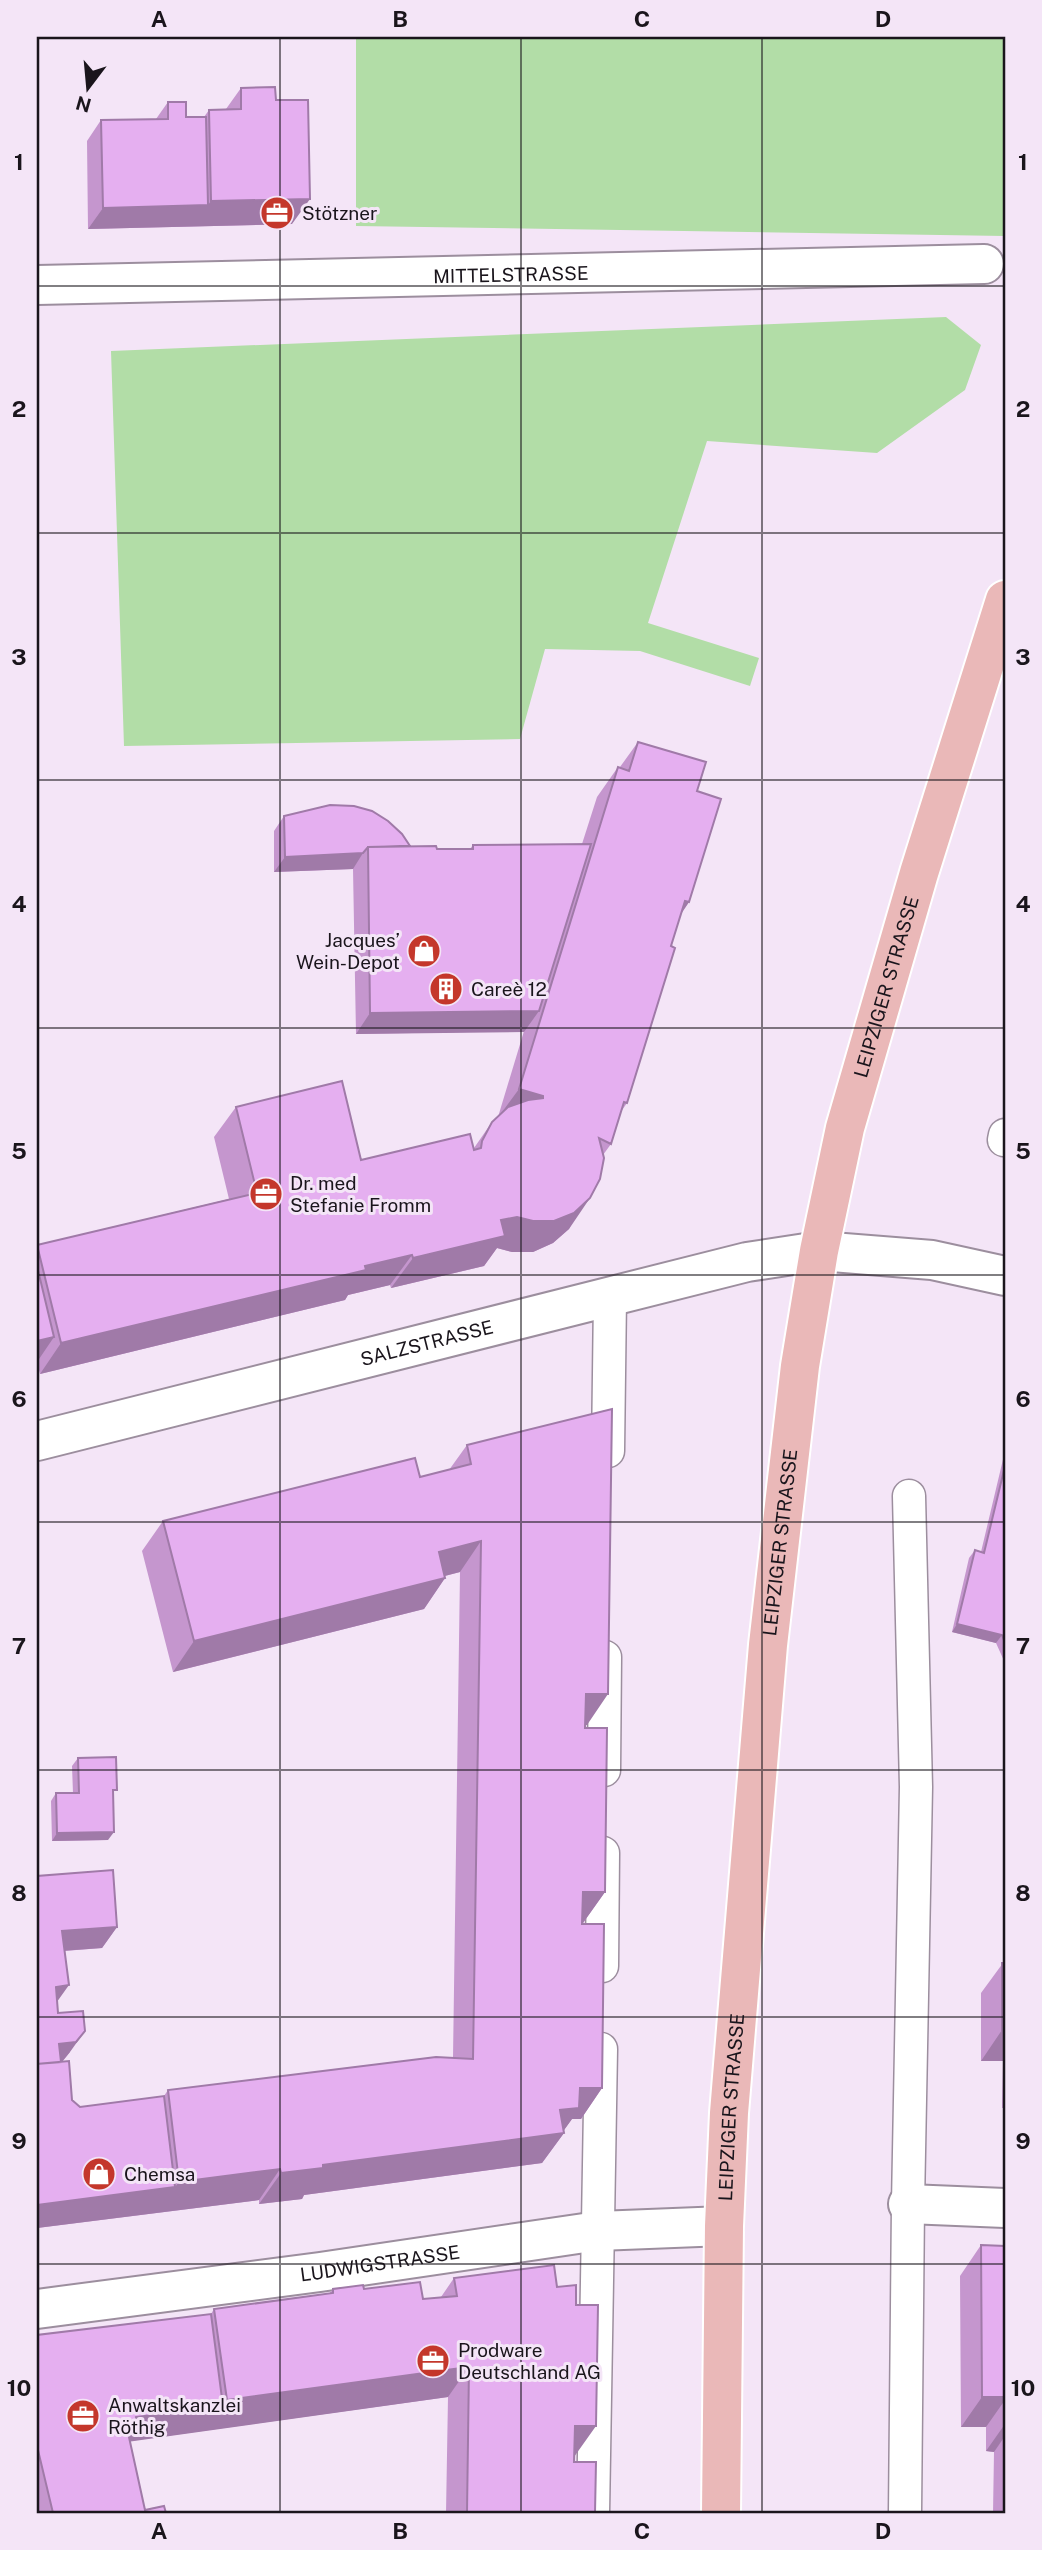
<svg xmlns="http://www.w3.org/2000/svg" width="1042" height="2550" viewBox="0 0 1042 2550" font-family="'Public Sans',sans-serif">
	<rect width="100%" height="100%" fill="#f4e5f7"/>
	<path fill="#b2dda7" d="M356,37H1005V236L356,226Z
		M946,317L981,345L965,390L877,453L707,441L648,623L759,658L750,686L640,651L545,649L520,739L124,746L111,351Z"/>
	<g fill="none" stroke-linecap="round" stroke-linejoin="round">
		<defs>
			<path id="service" d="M1004,1140L1005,1135
				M608,1451L610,1297
				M604,1770L605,1657
				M602,1966L603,1853
				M593,2513L601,2049
				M905,2513L908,2204L916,1787L909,1496"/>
			<g id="minor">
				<path id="s1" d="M37,285L984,264"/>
				<path id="s2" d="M37,1441L747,1262L819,1251L932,1260L1005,1276"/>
				<path d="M908,2204L1005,2208"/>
				<path id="s3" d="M37,2309L320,2272L598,2231L724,2226"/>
			</g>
			<g id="primary">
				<path id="s4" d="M721,2513L724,2226L729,2113L768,1645L800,1366L819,1251L845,1128L919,873L1005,600"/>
			</g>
		</defs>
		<use href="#service" stroke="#9c8e9e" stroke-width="35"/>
		<use href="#minor" stroke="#9c8e9e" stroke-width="42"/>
		<use href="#primary" stroke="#fff" stroke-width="42"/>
		<use href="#service" stroke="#fff" stroke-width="32"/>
		<use href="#minor" stroke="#fff" stroke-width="38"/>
		<use href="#primary" stroke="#eab8b8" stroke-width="38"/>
	</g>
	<path fill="#c596ce" d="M241,88L276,100L292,224L88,229L87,141L101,120L156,119L168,102L186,117H204L209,110L226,109Z
		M638,742L697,791L689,902L681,914L671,946L627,1103L620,1113L611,1144L603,1155L569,1229L553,1243L533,1252H512L497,1248L484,1266L391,1288L390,1285L348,1295L345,1300L40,1374L37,1362V1245L229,1199L214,1137L236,1107L361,1160L474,1148L492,1122L498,1117L524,1031L356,1034L353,869L274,872V831L284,816L410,846L437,849H470L473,845L582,844L597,797L618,767H620Z
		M467,1445L587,1725H585L605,1892L583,1923H582L602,2088L581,2119H572L563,2131L564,2133L542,2163L304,2195L302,2199L259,2204V2200L37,2228V1876L117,1927L102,1948L64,1951L57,2002L58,2013L70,2052L62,2062L72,2100L80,2107L164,2096L168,2090L453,2058L460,1572L445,1576V1578L424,1609L173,1672L142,1551L163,1521L420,1477L449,1470Z
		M1005,1451V1663L996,1643L952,1632L969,1558L975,1550L981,1552Z
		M1005,1718V2108H1002L1003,2061H981V1993L1003,1963L1004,1720Z
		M78,1758L113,1795L108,1840L52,1841L51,1801L56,1793H73L72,1766Z
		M981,2245L1005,2246V2513H993L994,2452L986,2451V2427H961L960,2276Z
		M454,2278L574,2457V2462L595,2513H446L448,2397L130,2441L145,2510L166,2513H37V2335L211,2314L214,2309L329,2294L333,2289H364L423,2299L441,2297Z"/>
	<path fill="#a07aa8" d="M310,199L292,224L88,229L103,208L208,205L211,201Z
		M363,853L353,869L274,872L285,857Z
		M685,901L689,902L668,933Z
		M539,1011L524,1032L356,1034L370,1013Z
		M519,1089L543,1096L522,1126L497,1119Z
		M590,1198L569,1229L553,1243L533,1252H512L497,1248L484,1266L391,1288L413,1258L501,1220Z
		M412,1255L390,1285L348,1295L345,1300L40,1374L61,1343L365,1266Z
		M54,1337L37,1362V1341Z
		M481,1541L460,1572L417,1583L439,1552Z
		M445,1578L424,1609L173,1672L194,1641Z
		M957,1624L1002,1635L996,1643L952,1632Z
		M586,1694H608L587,1725H564Z
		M114,1832L108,1840L52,1841L57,1833Z
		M583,1892H605L583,1923L561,1922Z
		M117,1927L102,1948L47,1952L62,1931Z
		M69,1985L54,2006L56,1987Z
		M1002,2030H1005V2057L1003,2061H981Z
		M85,2031L70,2052L61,2063L59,2044Z
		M580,2088H602L581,2119H572L562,2133H564L542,2163L304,2195L302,2199L259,2204L281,2173L323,2165L560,2110Z
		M280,2169L259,2200L37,2228V2205L175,2187L179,2182Z
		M469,2367L448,2397L127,2442L110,2454L136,2417L223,2406L227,2400Z
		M982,2397H1005V2400L986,2427H961Z
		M1005,2424V2436L994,2452L986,2451Z
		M575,2426H596L574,2457Z"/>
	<path fill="#e5aff0" stroke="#a07aa8" stroke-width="2" d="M275,87L276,100H308L310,199L211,201L209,110L241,109V88Z
		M168,102H186V117H206L208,205L103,208L101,120L168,119Z
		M638,742L706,762L697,791L721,799L689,902L685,901L671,946L675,948L627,1103L624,1102L611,1144L599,1138L604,1158L600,1179L590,1198L574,1213L554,1221H533L517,1217L501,1220L505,1236L413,1258L412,1255L365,1266L366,1270L61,1343L37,1245L257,1193L236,1107L342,1081L361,1160L470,1134L474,1150L481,1148L482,1141L492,1122L508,1107L528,1100L543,1098V1096L519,1089L618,767L629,771Z
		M330,805L354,806L372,811L388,821L402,834L410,846L368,847L363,853L285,857L284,816Z
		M591,844L539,1011L370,1013L368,847L436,846L437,849H473V845Z
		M37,1266L54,1337L37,1341Z
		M612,1409L608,1694H586L585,1728H607L605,1892H583L582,1924H604L602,2088H580L579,2108L560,2110L564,2133L323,2165V2168L281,2173L280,2169L179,2182L168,2090L436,2057L473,2059L481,1541L439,1552L445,1578L194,1641L163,1521L415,1458L420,1477L471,1464L467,1445Z
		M1005,1466V1643L1002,1635L957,1624L975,1550L984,1553Z
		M116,1757L117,1790H113L114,1832L57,1833L56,1793H79L78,1758Z
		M113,1870L117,1927L62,1931L69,1985L56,1987L58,2013L83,2011L85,2031L76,2042L59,2044L61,2062L37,2064V1876Z
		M1002,1963H1005V2030H1002Z
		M69,2061L72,2100L80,2107L164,2096L175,2187L37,2205V2064Z
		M981,2245L1005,2246V2397H982Z
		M554,2265L557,2287L576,2285V2305H598L596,2426H575L574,2462H596L595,2513H467L469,2367L227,2400L214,2309L333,2293V2289L363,2285L364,2289L420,2282L423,2299L457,2296L454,2278Z
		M211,2314L223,2406L136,2417L138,2426L127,2428L145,2510L164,2506L166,2513H53L37,2446V2335Z"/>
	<path fill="none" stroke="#1a151c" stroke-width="2" stroke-opacity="0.55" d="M280,37V2513M521,37V2513M762,37V2513M37,286H1005M37,533H1005M37,780H1005M37,1028H1005M37,1275H1005M37,1522H1005M37,1770H1005M37,2017H1005M37,2264H1005"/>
	<defs>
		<symbol id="office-disc" viewBox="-11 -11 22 22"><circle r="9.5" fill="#c4372b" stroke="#f4e5f7"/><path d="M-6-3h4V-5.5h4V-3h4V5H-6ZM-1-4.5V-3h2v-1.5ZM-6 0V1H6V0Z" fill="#fff"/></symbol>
		<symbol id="shop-disc" viewBox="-11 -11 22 22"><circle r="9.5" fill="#c4372b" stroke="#f4e5f7"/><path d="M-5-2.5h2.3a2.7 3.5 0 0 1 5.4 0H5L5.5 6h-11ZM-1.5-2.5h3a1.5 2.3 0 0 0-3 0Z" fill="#fff"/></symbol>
		<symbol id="building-disc" viewBox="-11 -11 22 22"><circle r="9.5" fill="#c4372b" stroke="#f4e5f7"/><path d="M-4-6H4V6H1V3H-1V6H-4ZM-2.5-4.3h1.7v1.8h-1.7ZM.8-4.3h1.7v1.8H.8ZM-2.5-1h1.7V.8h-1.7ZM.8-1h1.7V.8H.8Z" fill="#fff"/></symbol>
	</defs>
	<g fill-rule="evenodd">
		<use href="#office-disc" x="258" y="194" width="38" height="38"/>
		<use href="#shop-disc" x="405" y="932" width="38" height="38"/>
		<use href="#building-disc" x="427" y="970" width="38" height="38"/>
		<use href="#office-disc" x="247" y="1175" width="38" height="38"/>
		<use href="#shop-disc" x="80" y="2155" width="38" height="38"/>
		<use href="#office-disc" x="414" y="2342" width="38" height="38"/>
		<use href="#office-disc" x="64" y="2397" width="38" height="38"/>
	</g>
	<g text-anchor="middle" stroke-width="6" stroke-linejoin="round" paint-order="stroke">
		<g font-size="19" fill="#1a151c" stroke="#f4e5f7" text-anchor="start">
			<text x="302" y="220">Stötzner</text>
			<text x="400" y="947" text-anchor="end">Jacques’<tspan x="400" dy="22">Wein-Depot</tspan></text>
			<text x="471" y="996">Careè 12</text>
			<text x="290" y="1190">Dr. med<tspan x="290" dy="22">Stefanie Fromm</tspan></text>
			<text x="124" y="2181">Chemsa</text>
			<text x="458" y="2357">Prodware<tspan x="458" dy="22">Deutschland AG</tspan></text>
			<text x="108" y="2412">Anwaltskanzlei<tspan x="108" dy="22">Röthig</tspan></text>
		</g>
		<g font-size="19" fill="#1a151c" stroke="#f4e5f7">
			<text dy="7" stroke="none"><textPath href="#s1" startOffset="474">MITTELSTRASSE</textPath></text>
			<text dy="7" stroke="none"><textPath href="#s4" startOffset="1540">LEIPZIGER STRASSE</textPath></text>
			<text dy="7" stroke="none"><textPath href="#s2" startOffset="402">SALZSTRASSE</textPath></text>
			<text dy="7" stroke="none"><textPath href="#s4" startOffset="973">LEIPZIGER STRASSE</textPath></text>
			<text dy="7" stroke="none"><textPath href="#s4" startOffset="406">LEIPZIGER STRASSE</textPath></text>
			<text dy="7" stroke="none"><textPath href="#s3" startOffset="346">LUDWIGSTRASSE</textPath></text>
		</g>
	</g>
	<rect width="1042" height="2550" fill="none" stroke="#f4e5f7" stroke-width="77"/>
	<g transform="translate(88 88) rotate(196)" stroke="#f4e5f7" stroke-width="5" paint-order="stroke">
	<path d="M0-5L12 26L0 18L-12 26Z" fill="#1a151c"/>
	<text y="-10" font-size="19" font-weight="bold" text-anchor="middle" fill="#1a151c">N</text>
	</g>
	<rect x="38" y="38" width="966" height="2474" fill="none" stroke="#1a151c" stroke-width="2.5"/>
	<g font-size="23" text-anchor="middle" font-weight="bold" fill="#1a151c">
		<text x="159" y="27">A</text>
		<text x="400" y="27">B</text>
		<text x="642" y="27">C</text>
		<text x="883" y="27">D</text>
		<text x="19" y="170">1</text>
		<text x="1023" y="170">1</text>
		<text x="19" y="417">2</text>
		<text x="1023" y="417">2</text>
		<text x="19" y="665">3</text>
		<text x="1023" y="665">3</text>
		<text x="19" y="912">4</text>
		<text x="1023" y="912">4</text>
		<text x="19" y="1159">5</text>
		<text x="1023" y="1159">5</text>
		<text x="19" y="1407">6</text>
		<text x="1023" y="1407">6</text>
		<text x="19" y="1654">7</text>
		<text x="1023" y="1654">7</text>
		<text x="19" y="1901">8</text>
		<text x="1023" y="1901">8</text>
		<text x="19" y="2149">9</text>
		<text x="1023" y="2149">9</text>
		<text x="19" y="2396">10</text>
		<text x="1023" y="2396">10</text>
		<text x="159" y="2539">A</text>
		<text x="400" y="2539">B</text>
		<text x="642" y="2539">C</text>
		<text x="883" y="2539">D</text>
	</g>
</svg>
